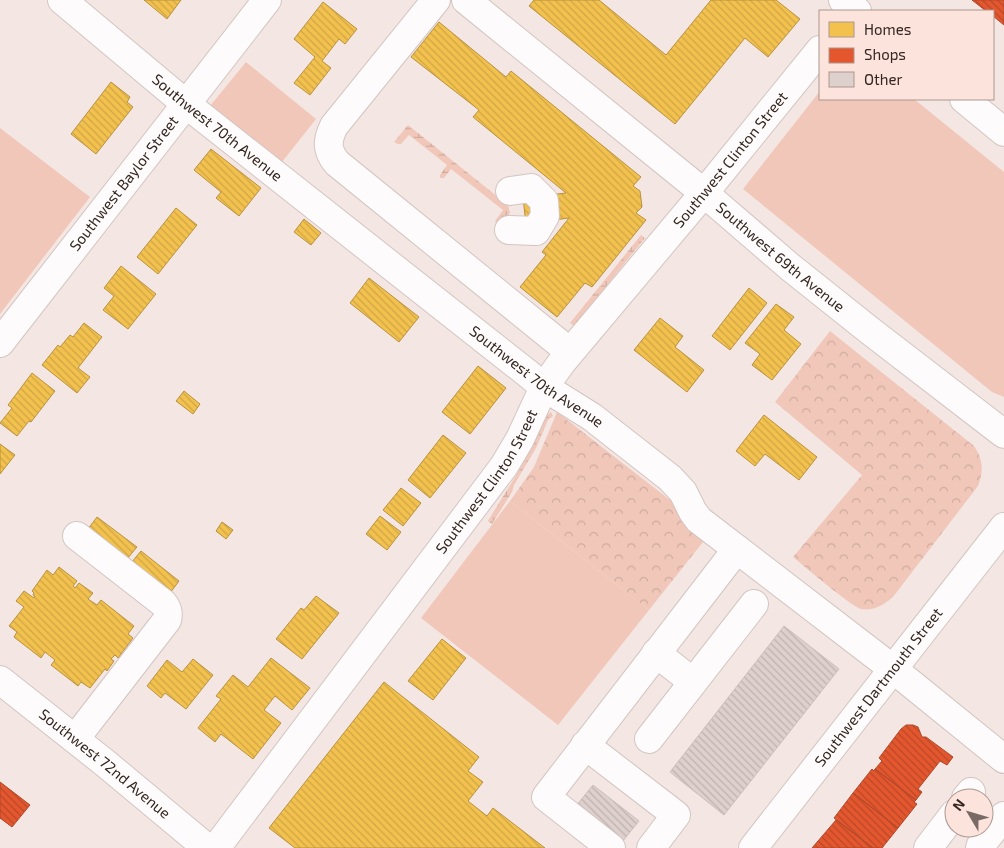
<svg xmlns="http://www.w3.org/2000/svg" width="1004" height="848" viewBox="0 0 1004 848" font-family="'Exo 2',sans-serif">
	<defs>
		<pattern id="forest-crowns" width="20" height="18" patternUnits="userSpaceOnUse" patternTransform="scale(1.25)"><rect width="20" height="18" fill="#f1c7b9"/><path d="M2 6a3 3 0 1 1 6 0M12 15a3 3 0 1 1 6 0" fill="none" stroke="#cfab9f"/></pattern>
		<pattern id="wetland-marsh" width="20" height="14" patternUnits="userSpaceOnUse" patternTransform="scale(1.25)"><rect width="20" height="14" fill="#f1c7b9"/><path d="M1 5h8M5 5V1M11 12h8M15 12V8" fill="none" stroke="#cfab9f"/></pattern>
		<pattern id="homes-back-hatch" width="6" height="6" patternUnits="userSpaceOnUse" patternTransform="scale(1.25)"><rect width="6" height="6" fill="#f2c14e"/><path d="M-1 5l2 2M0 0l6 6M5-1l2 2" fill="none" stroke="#d0a644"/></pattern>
		<pattern id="shops-back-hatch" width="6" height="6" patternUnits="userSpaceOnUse" patternTransform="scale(1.25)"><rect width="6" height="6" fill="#e4572e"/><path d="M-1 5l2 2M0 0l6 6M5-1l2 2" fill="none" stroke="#ba4827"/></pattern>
		<pattern id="building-back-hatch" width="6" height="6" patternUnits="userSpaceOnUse" patternTransform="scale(1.25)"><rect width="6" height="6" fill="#ded0cc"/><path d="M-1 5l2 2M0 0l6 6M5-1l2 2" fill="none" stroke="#bfb2af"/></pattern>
	</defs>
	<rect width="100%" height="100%" fill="#f4e7e3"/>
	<path fill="#f1c7b9" d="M246,62L316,119L282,162L210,106Z
		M820,91V99H914L1004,172V397L992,392L743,189Z
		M0,128L90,197L0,314Z
		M510,501L649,610L558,725L421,618Z"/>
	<path fill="url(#forest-crowns)" d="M830,331L974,446C983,459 984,471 978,486L893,597C884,605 874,611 861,609C852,607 804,566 793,557L862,475L775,402Z
		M557,412L711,532L649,610L510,501L534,467Z"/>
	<path fill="url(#wetland-marsh)" d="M408,125L508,205L510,213L504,221L497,224L495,221L503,210L451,169L444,178H440V175L447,165L409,135L401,144H398L394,142Z
		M641,235L645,238L574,326L570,323Z
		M551,412L553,416L548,420L536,448L514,485L512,492L492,524L488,521C504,494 523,467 536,438C540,429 542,417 551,412Z"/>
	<path fill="url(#homes-back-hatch)" stroke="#b99240" d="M144,0H181L167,19Z
		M534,0H599L666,55L711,0H776L800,19L768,57L745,38L675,124L529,6Z
		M323,2L357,29L345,44L339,39L322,61L331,68L310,95L294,83L315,57L294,39Z
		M439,22L506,77L511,71L641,177L633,186L640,191L642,207L636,213L646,220L592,287L585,283L557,317L520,287L546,255L542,252L569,218L526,224L523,198L566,193L473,117L479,110L411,57Z
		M111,82L130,97L127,102L133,107L96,154L71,134Z
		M211,149L261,188L239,216L216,198L221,192L194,170Z
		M176,208L197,225L158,274L137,257Z
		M304,219L321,233L311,245L294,232Z
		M121,266L156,294L128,329L103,310L114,296L104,288Z
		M369,278L419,317L399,342L350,303Z
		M749,288L767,303L730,350L712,336Z
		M776,304L794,317L784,330L801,344L772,380L752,365L760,354L745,343Z
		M660,318L683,336L675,347L704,370L687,392L634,350Z
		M84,323L102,337L78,368L90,377L77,393L42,365L58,345L60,347L70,335L73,337Z
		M478,366L506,388L470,434L442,412Z
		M32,373L55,391L31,422L29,421L17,436L0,423L12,408L8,405Z
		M184,391L200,404L193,414L176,401Z
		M764,415L817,457L799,480L765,454L755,466L736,451Z
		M443,435L466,453L430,498L408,480Z
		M0,444L15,455L0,474Z
		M401,488L421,503L403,526L383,510Z
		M380,516L401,532L387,550L366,534Z
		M97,517L137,547L127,559L88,529Z
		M222,522L233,530L226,539L216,531Z
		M141,551L179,581L170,593L131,563Z
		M59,567L77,581L73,586L75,588L79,583L93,593L88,599L97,605L101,600L134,626L128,634L133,638L118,658L115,655L111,659L114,661L107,671L105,669L90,688L81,682L78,686L51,665L55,660L45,652L41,658L14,637L17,632L9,626L24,607L16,601L24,591L34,598L35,596L33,595L34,593L32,591L47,570L53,575Z
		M316,596L339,613L302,659L276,639L301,608L304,610Z
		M442,639L466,658L433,700L408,681Z
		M271,658L310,688L292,710L275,696L264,710L281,723L253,759L221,734L215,742L198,728L221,699L216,696L233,675L248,687Z
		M193,659L213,675L186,709L165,693L161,698L147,686L167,660L182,672Z
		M384,682L479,757L468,771L483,782L468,801L487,816L493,808L545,848H295L269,828Z"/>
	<path fill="url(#shops-back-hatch)" stroke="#b0482a" d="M972,0H1004V25L993,16V11H986Z
		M906,725H913L918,727L922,737H926L953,757L947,765L940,761L918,789L922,792L916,800L875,769L882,761L879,758L901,729Z
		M872,769L874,771L875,769L916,800L914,802L917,804L898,828L853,793Z
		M0,782L30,805L12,827L0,818Z
		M853,793L898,828L882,848H873L834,818Z
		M836,820L873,848H812Z"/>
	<path fill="url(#building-back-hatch)" stroke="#ccbfbb" d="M784,626L839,669L724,815L670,772Z
		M593,785L639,821L622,842L576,806Z"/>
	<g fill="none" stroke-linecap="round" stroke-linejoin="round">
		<defs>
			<g id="minor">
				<path id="s1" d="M62,0L186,104L527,373L544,387L592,417L670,478L683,492L693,512L699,520L893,669L1004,759"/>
				<path d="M436,0L334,126C327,140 326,150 337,163L570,352"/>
				<path id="s2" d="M466,0L704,193L790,267L869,330L1004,434"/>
				<path d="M509,230L536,231L545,216L544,201L531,188L510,191"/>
				<path id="s3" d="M0,343L267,0"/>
				<path d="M656,653L693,682"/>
				<path d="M75,739L167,620C169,613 168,609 163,603L77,536"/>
				<path d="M649,739L754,604"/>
				<path d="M585,745L676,815L651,848"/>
				<path d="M966,798L971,792"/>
				<path id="s4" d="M216,848L504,466L520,439L544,387L562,362L704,193L820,50"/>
				<path d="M611,848L546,797L737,549"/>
				<path d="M928,848L954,814"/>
				<path d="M980,848L981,845L1004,816"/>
			</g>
			<g id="major">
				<path d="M843,0L857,11"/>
				<path d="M964,99L1004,132"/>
				<path id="s5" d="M0,680L105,763L207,848"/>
				<path id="s6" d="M753,848L1004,527"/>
			</g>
		</defs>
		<use href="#minor" stroke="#d3c5c1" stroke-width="30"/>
		<use href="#major" stroke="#d3c5c1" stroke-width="30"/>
		<use href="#minor" stroke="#fdfbfb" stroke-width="28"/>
		<use href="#major" stroke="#fdfbfb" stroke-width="28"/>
	</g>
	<g text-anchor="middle" stroke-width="5" stroke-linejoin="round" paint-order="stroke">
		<g font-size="15" fill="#352620" stroke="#fce3db">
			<text dy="5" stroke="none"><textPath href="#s1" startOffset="201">Southwest 70th Avenue</textPath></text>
			<text dy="5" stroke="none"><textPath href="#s4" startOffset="861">Southwest Clinton Street</textPath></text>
			<text dy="5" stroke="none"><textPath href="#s3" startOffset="202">Southwest Baylor Street</textPath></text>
			<text dy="5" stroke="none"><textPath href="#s2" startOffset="406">Southwest 69th Avenue</textPath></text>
			<text dy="5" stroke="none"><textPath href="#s1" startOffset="606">Southwest 70th Avenue</textPath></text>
			<text dy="5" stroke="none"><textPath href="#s4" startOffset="456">Southwest Clinton Street</textPath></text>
			<text dy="5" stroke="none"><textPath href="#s6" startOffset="204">Southwest Dartmouth Street</textPath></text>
			<text dy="5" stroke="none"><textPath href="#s5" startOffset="134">Southwest 72nd Avenue</textPath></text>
		</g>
	</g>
	<rect x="819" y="10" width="175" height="90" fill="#fce3db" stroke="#ac9790"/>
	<rect x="829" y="22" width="25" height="15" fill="#f2c14e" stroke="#ac9790"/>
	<text x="864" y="35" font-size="15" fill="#352620">Homes</text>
	<rect x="829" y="48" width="25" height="15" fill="#e4572e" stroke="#ac9790"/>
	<text x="864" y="60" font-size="15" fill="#352620">Shops</text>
	<rect x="829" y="72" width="25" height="15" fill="#ded0cc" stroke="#ac9790"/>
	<text x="864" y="85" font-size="15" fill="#352620">Other</text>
	<g transform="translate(969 813) rotate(308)"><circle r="24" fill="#fce3db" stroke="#ac9790"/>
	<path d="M0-4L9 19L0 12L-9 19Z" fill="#786a64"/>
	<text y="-8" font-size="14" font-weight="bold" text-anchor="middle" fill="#352620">N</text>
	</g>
</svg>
